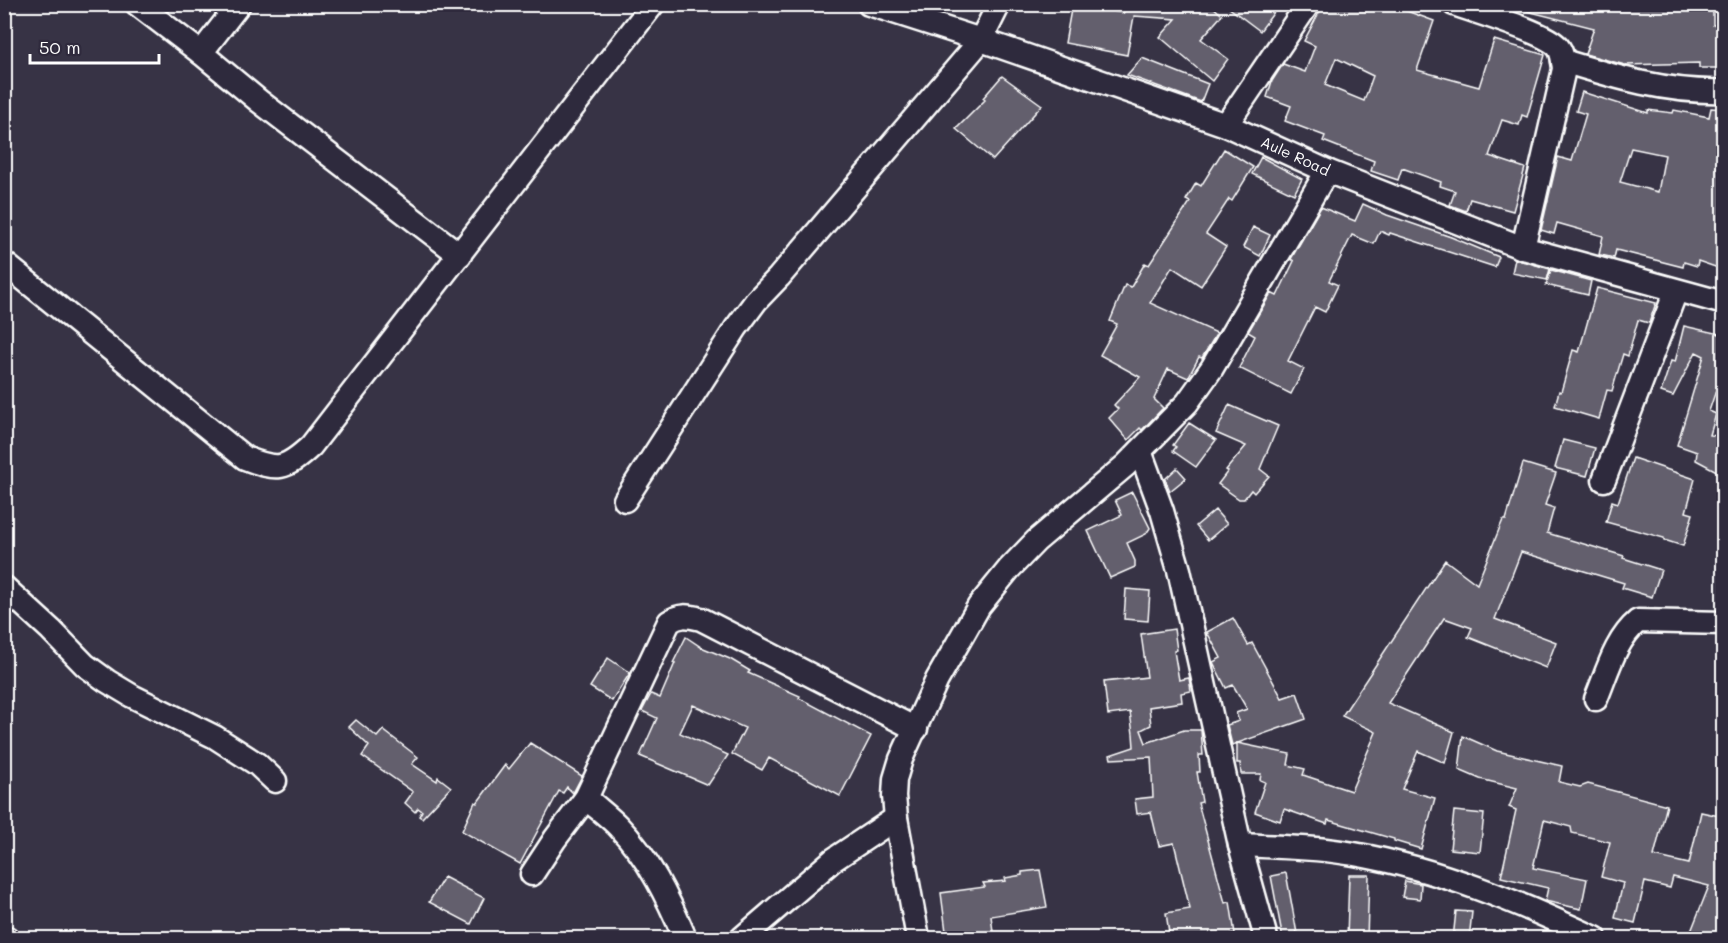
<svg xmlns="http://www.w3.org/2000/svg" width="1728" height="943" viewBox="0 0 1728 943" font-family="Mali,sans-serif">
	<rect width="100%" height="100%" fill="#373345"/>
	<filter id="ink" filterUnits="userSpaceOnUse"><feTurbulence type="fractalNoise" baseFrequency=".0167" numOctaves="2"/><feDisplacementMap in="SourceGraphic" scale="12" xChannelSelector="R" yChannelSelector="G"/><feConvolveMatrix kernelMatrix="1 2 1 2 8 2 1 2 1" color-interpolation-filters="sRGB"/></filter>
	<g filter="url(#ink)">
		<path fill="#635f6d" stroke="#fff" stroke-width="1.5" fill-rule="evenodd" d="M1072,4L1124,13V4H1210L1222,15L1201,39L1228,59L1212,81L1160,37L1176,19L1134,16L1127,55L1065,43Z
			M1224,4H1280L1260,31Z
			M1328,4H1382L1394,11L1396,7L1434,21L1417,70L1479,87L1494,40L1545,55L1527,117L1522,115L1519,125L1502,120L1489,156L1525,168L1513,211L1470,199L1466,211L1450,205L1455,191L1440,186L1441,182L1402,168L1398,180L1371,171L1374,161L1323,141L1325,136L1285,121L1291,106L1267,97L1272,81L1283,64L1305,72L1315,46L1304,41L1322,7L1325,9ZM1336,58L1373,76L1364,101L1325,85Z
			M1520,4L1713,6V25H1724V49H1720V68H1699V63L1625,65L1585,54L1594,28L1519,9Z
			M1142,58L1208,84L1201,102L1127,75Z
			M1002,76L1042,105L993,160L956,129L985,100L983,98Z
			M1582,92L1648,113V110L1673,113L1674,110L1709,117L1711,108L1724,109V270L1698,261L1697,266L1684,262L1683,267L1616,250L1614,258L1601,255H1599L1603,236L1557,223L1554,234L1541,230L1558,157L1572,161L1586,114L1576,111ZM1631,148L1665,155L1658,192L1620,182Z
			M1224,149L1253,167L1232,201L1229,199L1206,234L1226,247L1201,286L1172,267L1150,303L1217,333L1202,358L1199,357L1188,378L1168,369L1154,399L1163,408L1142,430L1140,428L1128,440L1109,418L1118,409L1114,405L1140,377L1100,355L1117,324L1110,321L1125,285L1131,287L1145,263L1149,265L1190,202L1186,200L1196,183L1201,186Z
			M1261,157L1302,179L1294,194L1252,174Z
			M1363,204L1387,215L1451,237L1499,257L1495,267L1390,233L1389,235L1380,231L1374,244L1352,235L1329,281L1338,285L1325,312L1315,307L1288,361L1304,369L1291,394L1239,368L1255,336L1248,332L1271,293L1277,296L1294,261L1291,259L1321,207L1355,221Z
			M1253,227L1270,235L1260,256L1243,247Z
			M1515,259L1550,269L1547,280L1512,273Z
			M1551,270L1591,281L1588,295L1546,285Z
			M1597,288L1656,303L1649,323L1638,320L1628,356L1623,354L1612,391L1607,390L1599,419L1555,406L1559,391L1561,392L1573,350L1579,352Z
			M1684,326L1724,335V367L1709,411L1716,414L1710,435L1724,437V475L1696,460L1697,452L1677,445L1704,356L1696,352L1673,396L1661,392L1671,361L1675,362Z
			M1229,405L1278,426L1260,469L1269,476L1254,493L1251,490L1244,499H1239L1218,484L1228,471L1226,470L1246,446L1216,433Z
			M1189,423L1216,440L1196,467L1173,451L1176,447L1173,445Z
			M1563,440L1595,448L1587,476L1555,468Z
			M1633,458L1695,479L1686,512L1693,514L1683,546L1664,540V538L1606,522L1612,501L1618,503Z
			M1523,463L1556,473L1545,505L1554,508L1547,533L1624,556L1623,558L1661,570L1652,597L1622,588L1624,583L1521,552L1495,619L1556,642L1546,668L1468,637L1472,628L1444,618L1388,703L1454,732L1445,763L1418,751L1402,789L1435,798L1421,849L1394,841V839L1328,820L1327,824L1284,809L1280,821L1255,812L1265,782L1260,780L1261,774H1241L1240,763H1237V743L1290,754L1288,765L1305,769L1303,775L1351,791L1376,732L1342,716L1445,560L1477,584L1500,527L1503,520H1506Z
			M1177,468L1186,478L1170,491L1165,479Z
			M1132,492L1150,528L1146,534L1127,543L1135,561V567L1110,578L1088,531L1122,515L1115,500Z
			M1215,510L1227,524L1208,540L1196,526Z
			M1126,589L1150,591L1148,621L1124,619Z
			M1233,618L1248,645L1252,643L1282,698L1297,693L1306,719L1232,745L1227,725L1239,721L1236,713L1247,709L1233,685L1226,688L1213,662L1221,658L1207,632Z
			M1174,629L1177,650L1174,651L1179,680L1189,678L1191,691L1181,693L1182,702L1149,707L1151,725L1141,730L1146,743L1184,730H1201L1203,755H1199L1200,772H1197L1202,802L1198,803L1225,903L1230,902L1235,934L1211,939H1170L1166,913L1190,909L1174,843L1159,846L1151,812L1137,814L1135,799L1153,797L1151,757L1111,759L1110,755L1134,747L1133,734L1130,712L1108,715L1104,682L1147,677L1141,634Z
			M686,637L701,647L730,659L750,671L748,673L800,696L799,698L871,736L840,796L769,758L762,770L732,754L745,728L693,705L680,733L728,755L708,785L640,756L657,718L642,711L651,694L660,698L675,663H673Z
			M608,658L630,673L612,701L590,687Z
			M356,720L377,737L383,730L418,757L412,764L437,781L438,777L451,787L422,818L419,816L422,811L418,808L415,812L405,803L413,792L362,756L369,746L349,727Z
			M1463,736L1497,751L1562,766L1559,782L1580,787L1588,784L1667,805L1654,856L1689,864L1701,812L1724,817V926L1719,939H1688L1709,886L1673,877L1670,888L1645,882L1635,923L1615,918L1623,883L1601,877L1610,842L1572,833L1571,827L1544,820L1533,868L1587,879L1581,909L1545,901L1548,888L1501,877L1516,810L1509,807L1517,788L1480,779L1459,770Z
			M530,743L582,776L573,793L567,787L563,793L559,791L520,864L462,831L475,802L477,803L505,765L509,769Z
			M1454,811L1484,814L1480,852L1450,849Z
			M1040,870L1047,907L991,916L994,939H947L941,893L985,887L983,883L1006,881L1005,878L1022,875V872Z
			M1286,873L1298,939H1283L1271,876Z
			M1349,875H1369L1367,939L1347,938Z
			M444,877L484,898L471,924L429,902Z
			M1405,881L1421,884L1420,899L1402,897Z
			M1456,911L1472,912L1469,939H1453Z"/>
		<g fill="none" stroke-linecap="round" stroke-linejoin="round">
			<defs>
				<g id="minor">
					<path d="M137,4L201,53L259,101L460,255"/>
					<path id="s1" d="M869,4L981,40L1226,125L1327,171L1523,248L1724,303"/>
					<path d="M1454,4C1475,12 1546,32 1558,47C1563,53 1563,62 1564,69L1523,248"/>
					<path d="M201,53L239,4"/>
					<path d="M1563,61C1615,77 1668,93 1724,91"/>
					<path d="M1226,125L1308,4"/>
					<path d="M4,263L245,458C278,471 285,470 311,446L653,4"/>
					<path d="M1140,451L1162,511L1179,570L1240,845L1266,938"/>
					<path d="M1604,480L1676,291"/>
					<path d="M625,500L736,328L756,301L779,277L981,40L999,4"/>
					<path d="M4,587L51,630L85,665L107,681L132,696L215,737L257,764L275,781"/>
					<path d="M1596,699C1607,673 1615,640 1638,621L1724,623"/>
					<path d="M586,798C597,808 608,816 618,826C649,858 668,898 685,938"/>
					<path d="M1240,845C1278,847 1316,847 1354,854C1439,869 1518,902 1595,938"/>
					<path d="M532,874L555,839L586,798L669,622C680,614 688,616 701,619L916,729"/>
					<path d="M4,937L7,938"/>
					<path d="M742,938L833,860L896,818"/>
					<path d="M918,938L896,818L894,796L895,779L901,759L937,680L979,606L1009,569L1036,541L1126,465L1187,403L1212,368L1327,171"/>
				</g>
			</defs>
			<use href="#minor" stroke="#fff" stroke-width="27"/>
			<use href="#minor" stroke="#2f2a3d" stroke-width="22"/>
		</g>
	</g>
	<g text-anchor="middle" stroke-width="4.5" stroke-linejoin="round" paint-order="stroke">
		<g font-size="15" fill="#fff" stroke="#2f2a3d">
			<text dy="5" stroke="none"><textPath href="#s1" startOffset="453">Aule Road</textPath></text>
		</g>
	</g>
	<rect width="1728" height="943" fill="none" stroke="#2f2a3d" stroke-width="24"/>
	<rect x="12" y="12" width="1704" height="919" fill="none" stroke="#fff" stroke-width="2" filter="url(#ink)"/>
	<path d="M30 54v9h129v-9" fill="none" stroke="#ffffff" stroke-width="3"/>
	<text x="39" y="54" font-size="18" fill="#ffffff" stroke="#2f2a3d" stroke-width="4.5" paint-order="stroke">50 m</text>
</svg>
